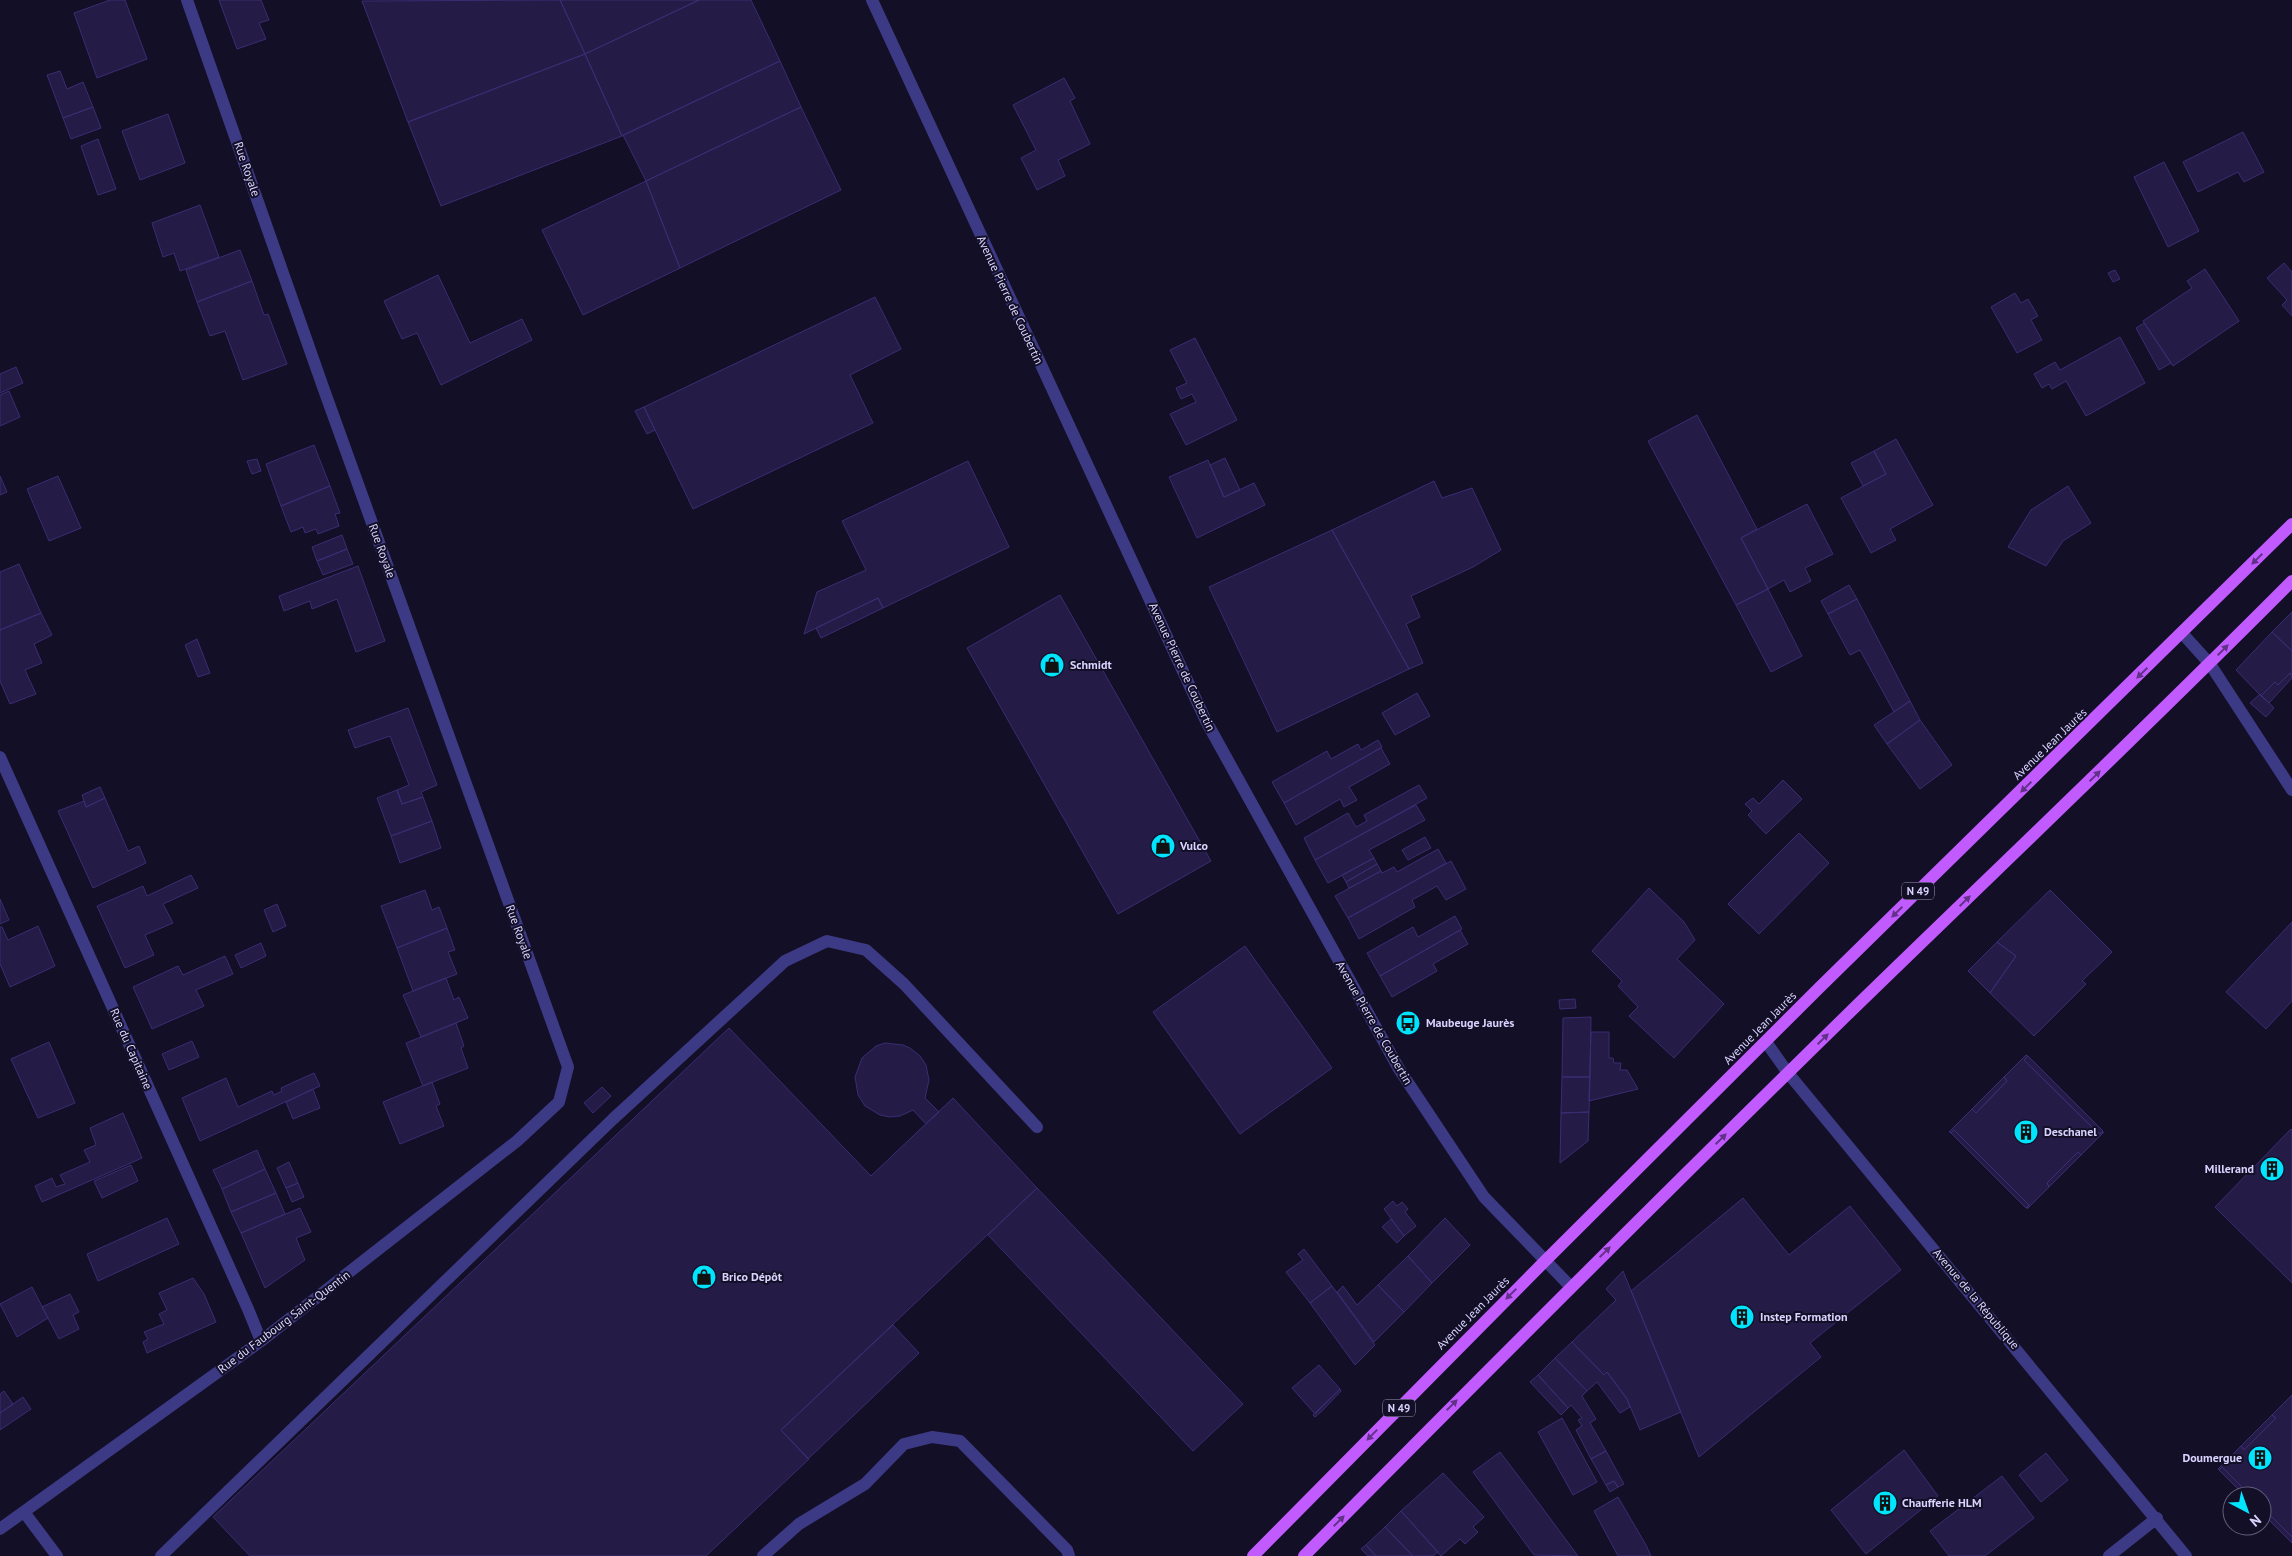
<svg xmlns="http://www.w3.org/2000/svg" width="2292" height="1556" viewBox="0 0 2292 1556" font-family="'PT Sans',sans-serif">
	<rect width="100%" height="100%" fill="#130f26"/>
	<path fill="#241b47" stroke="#3b2d73" d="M110,0H125L147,59L97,78L74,13Z
		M219,0H261L269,20L259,23L266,39L237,49Z
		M560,0H699L585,54Z
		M560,0L585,54L408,122L362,1Z
		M699,0H751L780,61L622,136L585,54Z
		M585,54L622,136L441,206L408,122Z
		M780,61L801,107L646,181L623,135Z
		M60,71L67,89L83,82L93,107L63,118L47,75Z
		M1064,78L1075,98L1070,101L1090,144L1058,160L1065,176L1037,190L1021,158L1036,150L1013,105Z
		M93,107L101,128L71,139L63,118Z
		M801,107L841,190L680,268L646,181Z
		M168,114L185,163L140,180L122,131Z
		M2243,132L2264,172L2244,182L2238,172L2198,192L2183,162Z
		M98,139L116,189L98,195L81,146Z
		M2164,162L2199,231L2168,247L2134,177Z
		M646,181L680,268L583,315L542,230Z
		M200,205L219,257L180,271L174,253L163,257L152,223Z
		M240,250L252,281L197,302L186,270Z
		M2284,263L2292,272V316L2282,305L2287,300L2267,278Z
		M2205,269L2239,321L2173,366L2143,321L2192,288L2187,281Z
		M2115,270L2120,279L2113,282L2108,273Z
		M438,275L470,343L522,319L532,340L441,385L417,333L402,339L384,301Z
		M252,281L264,315L268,314L287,364L243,380L225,331L210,336L197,302Z
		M2015,293L2021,303L2028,299L2038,316L2031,320L2042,340L2017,353L1991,307Z
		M875,297L901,349L850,375L873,423L693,509L644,407Z
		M2144,323L2171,363L2159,370L2136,328Z
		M2120,337L2145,383L2086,416L2066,381L2052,389L2049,384L2042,388L2034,374L2055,362L2060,370Z
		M1195,338L1237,420L1186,445L1170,414L1196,402L1192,394L1181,399L1176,388L1187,383L1170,350Z
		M16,367L23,383L0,393V374Z
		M9,391L20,417L0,426V395Z
		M644,407L655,430L647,434L635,411Z
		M1697,415L1757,529L1741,538L1768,589L1736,605L1648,441Z
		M1896,439L1933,505L1890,529L1896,540L1871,553L1841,498L1886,474L1874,451Z
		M314,445L330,486L281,506L266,464Z
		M1874,451L1886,474L1863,486L1851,463Z
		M1225,458L1240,490L1224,497L1210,465Z
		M257,459L261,471L252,474L247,461Z
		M1208,460L1224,497L1254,483L1265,505L1197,538L1169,477Z
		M968,461L1009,547L883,608L878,598L804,634L817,592L866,570L842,521Z
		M0,476L7,492L0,495Z
		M58,476L81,528L49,541L27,489Z
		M1434,481L1442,498L1472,488L1501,550L1473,567L1411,596L1420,617L1406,624L1423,663L1409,669L1332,530Z
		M330,486L340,513L335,514L339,526L318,534L316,529L305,533L303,527L291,532L281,506Z
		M2068,486L2091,523L2063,541L2046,566L2008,547L2031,510Z
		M1807,504L1833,554L1805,568L1811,581L1790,592L1784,580L1768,589L1741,538Z
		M1332,530L1409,669L1277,732L1209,587Z
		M342,535L347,549L317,561L312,547Z
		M347,549L353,564L323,575L317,561Z
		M19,564L41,613L0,630V572Z
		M358,566L385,641L356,652L337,599L312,609L310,601L284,611L279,596Z
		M1849,585L1857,599L1828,614L1821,601Z
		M1768,589L1802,656L1771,672L1736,605Z
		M1060,595L1211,861L1118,914L967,648Z
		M878,598L883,608L821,638L816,628Z
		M1857,599L1910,701L1894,712L1860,650L1850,655L1828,614Z
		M2292,612V651L2272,632Z
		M41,613L52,635L34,644L42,663L25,670L36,694L10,704L0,681V630Z
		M2272,632L2292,651V675L2290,673L2278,685L2275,682L2261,696L2236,670Z
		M197,639L210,673L198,677L185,645Z
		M2290,673L2292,678L2269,703L2261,696L2275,682L2278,685Z
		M1417,693L1430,716L1395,735L1382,713Z
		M2260,694L2274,708L2266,717L2250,703Z
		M1910,701L1920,720L1887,744L1874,725Z
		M408,708L437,785L421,792L423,797L402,804L397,790L409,785L390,736L355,748L348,730Z
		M1920,720L1952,765L1920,789L1887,744Z
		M1378,740L1382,747L1284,803L1272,782L1327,751L1331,759L1358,744L1361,750Z
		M1381,748L1390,764L1349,787L1357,800L1344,807L1340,799L1296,825L1284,803Z
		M1783,780L1802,799L1766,834L1748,815L1752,811L1745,804L1753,798L1759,804Z
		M1419,785L1427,798L1315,860L1304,838L1348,813L1356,827L1367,821L1364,815Z
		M100,787L105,798L86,807L82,795Z
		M397,790L402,804L423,797L432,821L391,836L377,798Z
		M105,798L128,851L139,846L146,863L93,888L58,811L84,801L86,807Z
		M1416,805L1425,820L1369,850L1374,858L1328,883L1315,860Z
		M432,821L441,848L400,863L391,836Z
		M1799,833L1829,863L1759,934L1728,904Z
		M1425,837L1431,848L1408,860L1402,850Z
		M1438,849L1446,863L1348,918L1335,896L1381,871L1382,873L1394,867L1397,872Z
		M1374,858L1377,864L1346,882L1342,875Z
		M1451,861L1466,889L1446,900L1437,886L1412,900L1415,907L1359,939L1348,918Z
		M1377,864L1381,871L1349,888L1346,882Z
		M191,875L198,888L163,904L173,923L145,935L154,955L125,968L97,906L143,886L147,896Z
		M1649,888L1684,922L1695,940L1677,959L1724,1004L1674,1058L1629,1016L1638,1007L1618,986L1622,981L1592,951Z
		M425,890L432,910L439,907L447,928L397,948L381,906Z
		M2050,890L2112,952L2082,981L2086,984L2034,1036L1990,993L2016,956L1997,942Z
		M0,899L9,920L0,924Z
		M277,904L286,926L273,932L264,910Z
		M1455,916L1462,929L1380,976L1367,953L1413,927L1418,937Z
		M2292,922V1001L2266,1029L2226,992Z
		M38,926L55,966L10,987L0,964V927H2L8,940Z
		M447,928L455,950L448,952L457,974L413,991L397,948Z
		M1460,930L1468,944L1433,964L1437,971L1392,997L1380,976Z
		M1997,942L2016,956L1990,993L1968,971Z
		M261,943L266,956L241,968L235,955Z
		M1245,946L1332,1068L1240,1134L1153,1012Z
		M225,956L233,974L196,990L204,1006L152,1029L133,987L178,966L183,975Z
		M446,978L454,1000L459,997L468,1018L421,1037L403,995Z
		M1575,999L1576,1008L1560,1009L1559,1000Z
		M1591,1017L1590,1077H1562L1563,1018Z
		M456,1023L464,1046L461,1048L468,1068L423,1086L406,1043Z
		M729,1028L871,1176L953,1098L1037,1188L781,1430L809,1459L706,1556H250L213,1517Z
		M1591,1032H1609V1058H1613L1614,1063H1621L1620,1070H1627L1638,1089L1589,1101Z
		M192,1041L199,1057L169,1070L162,1054Z
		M49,1042L75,1103L38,1118L11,1059Z
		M885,1043L903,1045L910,1048L920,1056L926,1065L929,1080L925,1098L939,1112L926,1124L913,1110L900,1116L890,1117L880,1115L865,1106L858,1095L855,1077L862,1058L876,1046Z
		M2026,1055L2028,1056L2024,1060L2099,1134L2104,1132L2081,1155L2078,1152L2047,1183L2049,1187L2027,1209L2029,1205L1954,1130L1951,1133L1949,1132L1972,1109L1976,1113L2007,1081L2004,1077Z
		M2028,1056L2103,1131L2099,1134L2024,1060Z
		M314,1073L320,1086L200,1141L182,1098L226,1078L238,1107L272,1091L274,1095L282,1091L281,1088Z
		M1562,1077H1590L1589,1112L1561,1113Z
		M2004,1077L2007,1081L1976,1113L1972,1109Z
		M432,1082L440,1104L436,1106L444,1126L400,1144L383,1102Z
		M602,1087L611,1096L593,1113L584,1103Z
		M313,1089L320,1108L293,1119L286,1102Z
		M1589,1112L1588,1141L1560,1163L1561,1113Z
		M123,1113L142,1158L42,1202L35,1186L52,1178L56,1187L65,1184L60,1175L90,1162L84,1150L96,1145L90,1128Z
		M2291,1129L2292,1130V1283L2215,1207Z
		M1954,1130L2029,1205L2026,1208L1951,1133Z
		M257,1150L265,1169L222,1189L213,1170Z
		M2078,1152L2081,1155L2049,1187L2047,1183Z
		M289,1162L298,1183L286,1188L277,1168Z
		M131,1165L138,1181L102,1198L94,1181Z
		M265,1169L276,1193L231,1212L222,1189Z
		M298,1183L304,1197L292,1202L286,1188Z
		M1037,1188L1243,1404L1193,1451L988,1235Z
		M276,1193L285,1214L241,1233L231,1212Z
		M1743,1198L1789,1255L1850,1206L1901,1270L1810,1343L1821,1357L1699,1457L1631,1291Z
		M1393,1201L1397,1206L1402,1202L1408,1209L1405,1212L1416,1226L1404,1236L1384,1209Z
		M300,1208L311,1232L296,1238L305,1260L265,1288L241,1233Z
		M167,1218L179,1244L98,1281L87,1254Z
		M1445,1218L1470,1245L1432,1283L1408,1256Z
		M1391,1219L1404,1236L1397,1243L1382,1227Z
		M1304,1249L1332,1286L1310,1303L1286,1272L1303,1260L1298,1254Z
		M1408,1256L1432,1283L1404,1312L1378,1285Z
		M1623,1271L1681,1412L1640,1430L1627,1399L1607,1372L1604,1375L1572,1342L1616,1300L1606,1289Z
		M193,1278L204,1294L216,1322L147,1353L143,1342L148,1339L144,1332L164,1324L159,1314L167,1310L159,1293Z
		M1378,1285L1404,1312L1374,1342L1337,1292L1343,1286L1357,1305Z
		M1332,1286L1375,1345L1355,1365L1310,1303Z
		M32,1287L48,1318L17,1337L0,1304Z
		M70,1294L79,1312L73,1315L79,1329L59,1339L42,1307Z
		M893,1325L919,1353L808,1459L781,1430Z
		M1572,1342L1604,1375L1607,1372L1627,1399L1630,1407L1620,1413L1597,1382L1587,1391L1555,1358Z
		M1555,1358L1587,1391L1582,1396L1596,1419L1590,1423L1606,1451L1591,1459L1576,1430L1582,1426L1578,1420L1582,1418L1571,1405L1568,1408L1538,1375Z
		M1319,1365L1340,1389L1315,1414L1292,1388Z
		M1538,1375L1568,1408L1561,1415L1530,1382Z
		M1340,1389L1341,1391L1322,1411L1315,1417L1313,1415Z
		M4,1391L13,1404L0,1413V1394Z
		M2292,1395V1537L2262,1507V1496H2251L2222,1467L2219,1470L2218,1469L2241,1446L2244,1450L2276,1418L2272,1415Z
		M23,1397L31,1409L0,1430V1413Z
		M2272,1415L2276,1418L2244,1450L2241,1446Z
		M1562,1418L1597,1482L1573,1495L1538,1432Z
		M1904,1450L1938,1496L1866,1554L1831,1510Z
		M1606,1451L1624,1484L1618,1487L1614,1481L1606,1485L1591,1459Z
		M1500,1452L1532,1494L1578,1556L1534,1555L1473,1472Z
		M2046,1453L2068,1480L2041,1502L2019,1475Z
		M2222,1467L2251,1496H2245L2219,1470Z
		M1443,1473L1484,1517L1473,1527L1478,1532L1465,1544L1460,1539L1441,1556L1401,1511Z
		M2002,1476L2034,1518L1985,1556H1949L1930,1531Z
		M1614,1481L1618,1487L1610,1492L1606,1485Z
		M1618,1497L1646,1545L1651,1556H1618L1594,1511Z
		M2262,1507L2292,1537V1543L2262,1513Z
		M1401,1511L1438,1552L1433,1556H1413L1385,1527Z
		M1385,1527L1413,1556H1376L1366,1545Z
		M1366,1545L1376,1556H1368L1361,1549Z"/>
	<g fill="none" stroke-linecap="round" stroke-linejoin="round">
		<path stroke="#3d3a85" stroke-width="12" d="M2182,633L2210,664L2292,790
			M24,1512L57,1556
			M161,1556L613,1119L785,961L827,941L866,950L904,984L1037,1127
			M763,1556L799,1524L865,1484L904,1444L932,1437L960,1441L1067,1550L1069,1556"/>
		<path stroke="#3d3a85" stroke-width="12" d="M872,0L1206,721L1399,1069L1484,1197L1570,1286
			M0,757L248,1309L261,1341
			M1766,1042L1788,1073L2186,1556
			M0,1529L261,1341L517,1141L559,1102L568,1067L323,387L187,0
			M2109,1556L2157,1518"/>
		<path stroke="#c25bff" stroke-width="12" d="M1253,1556L1546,1260L1819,988L2292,524
			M1304,1556C1484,1374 1665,1193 1848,1014C1996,870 2146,728 2292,581"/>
	</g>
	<defs><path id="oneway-solid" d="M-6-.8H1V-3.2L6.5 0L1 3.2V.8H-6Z" transform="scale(1.25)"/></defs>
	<g fill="#623188">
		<use href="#oneway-solid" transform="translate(2257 559) rotate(135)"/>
		<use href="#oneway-solid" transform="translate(2223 650) rotate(-45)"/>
		<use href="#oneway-solid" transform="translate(2142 673) rotate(136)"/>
		<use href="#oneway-solid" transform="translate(2095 776) rotate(-44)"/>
		<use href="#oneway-solid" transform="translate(2026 787) rotate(136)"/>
		<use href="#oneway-solid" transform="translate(1965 901) rotate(-44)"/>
		<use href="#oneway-solid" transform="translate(1897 912) rotate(136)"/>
		<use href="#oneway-solid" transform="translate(1823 1039) rotate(-44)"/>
		<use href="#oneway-solid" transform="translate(1721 1139) rotate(-44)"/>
		<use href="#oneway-solid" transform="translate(1605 1252) rotate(-44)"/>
		<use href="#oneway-solid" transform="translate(1511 1294) rotate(135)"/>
		<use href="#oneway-solid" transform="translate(1452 1405) rotate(-45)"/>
		<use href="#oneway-solid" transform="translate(1372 1435) rotate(134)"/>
		<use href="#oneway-solid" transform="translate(1339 1521) rotate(-45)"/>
	</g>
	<defs>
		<symbol id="shop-disc" viewBox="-11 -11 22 22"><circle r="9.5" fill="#00e5ff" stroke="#130f26"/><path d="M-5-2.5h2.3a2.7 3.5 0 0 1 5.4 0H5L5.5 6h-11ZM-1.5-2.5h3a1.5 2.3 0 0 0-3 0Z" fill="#111"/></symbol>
		<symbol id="bus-disc" viewBox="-11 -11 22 22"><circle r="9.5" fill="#00e5ff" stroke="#130f26"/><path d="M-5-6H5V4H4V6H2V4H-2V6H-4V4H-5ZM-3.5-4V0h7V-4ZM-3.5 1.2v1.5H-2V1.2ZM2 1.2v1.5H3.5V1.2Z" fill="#111"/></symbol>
		<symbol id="building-disc" viewBox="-11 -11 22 22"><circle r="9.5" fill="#00e5ff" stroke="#130f26"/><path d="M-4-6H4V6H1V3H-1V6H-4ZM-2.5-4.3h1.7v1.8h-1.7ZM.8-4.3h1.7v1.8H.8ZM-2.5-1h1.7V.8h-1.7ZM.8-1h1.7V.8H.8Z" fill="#111"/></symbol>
	</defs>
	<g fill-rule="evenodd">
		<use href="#shop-disc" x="1038" y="651" width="28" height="28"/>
		<use href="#shop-disc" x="1149" y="832" width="28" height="28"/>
		<use href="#bus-disc" x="1394" y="1009" width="28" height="28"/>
		<use href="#building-disc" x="2012" y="1118" width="28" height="28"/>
		<use href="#building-disc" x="2258" y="1155" width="28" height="28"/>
		<use href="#shop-disc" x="690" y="1263" width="28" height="28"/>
		<use href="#building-disc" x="1728" y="1303" width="28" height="28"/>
		<use href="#building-disc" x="2246" y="1444" width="28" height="28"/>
		<use href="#building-disc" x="1871" y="1489" width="28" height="28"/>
	</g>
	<g text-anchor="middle" stroke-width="4" stroke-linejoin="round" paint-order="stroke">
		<g fill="#130f26" stroke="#9e99be" stroke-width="1">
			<rect x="1902" y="882.5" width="32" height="17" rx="4"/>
			<rect x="1383" y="1399.5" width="32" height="17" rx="4"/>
		</g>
		<g font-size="11" font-weight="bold" fill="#d9d4ff">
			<text x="1918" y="895">N 49</text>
			<text x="1399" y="1412">N 49</text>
		</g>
		<g font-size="12" fill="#d9d4ff" stroke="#130f26">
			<text transform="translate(247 169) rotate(71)" y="4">Rue Royale</text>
			<text transform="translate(1010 300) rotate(65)" y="4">Avenue Pierre de Coubertin</text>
			<text transform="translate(382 551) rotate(70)" y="4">Rue Royale</text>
			<text transform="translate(1182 667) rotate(65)" y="4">Avenue Pierre de Coubertin</text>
			<text transform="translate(2050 744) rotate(-44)" y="4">Avenue Jean Jaurès</text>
			<text transform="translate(519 932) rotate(70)" y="4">Rue Royale</text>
			<text transform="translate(1374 1023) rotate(60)" y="4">Avenue Pierre de Coubertin</text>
			<text transform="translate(1760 1028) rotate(-45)" y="4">Avenue Jean Jaurès</text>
			<text transform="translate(131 1049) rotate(66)" y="4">Rue du Capitaine</text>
			<text transform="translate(1976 1299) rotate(50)" y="4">Avenue de la République</text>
			<text transform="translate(1473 1313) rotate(-45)" y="4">Avenue Jean Jaurès</text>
			<text transform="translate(284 1322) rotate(-37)" y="4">Rue du Faubourg Saint-Quentin</text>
		</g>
		<g font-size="12" font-weight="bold" fill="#d9d4ff" stroke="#130f26" text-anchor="start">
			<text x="1070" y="669">Schmidt</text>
			<text x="1180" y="850">Vulco</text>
			<text x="1426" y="1027">Maubeuge Jaurès</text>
			<text x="2044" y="1136">Deschanel</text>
			<text x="2254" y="1173" text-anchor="end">Millerand</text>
			<text x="722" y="1281">Brico Dépôt</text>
			<text x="1760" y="1321">Instep Formation</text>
			<text x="2242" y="1462" text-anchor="end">Doumergue</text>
			<text x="1902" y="1507">Chaufferie HLM</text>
		</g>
	</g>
	<g transform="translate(2247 1511) rotate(139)"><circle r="24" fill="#130f26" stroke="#625e7d"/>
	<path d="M0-4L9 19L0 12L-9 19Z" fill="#00e5ff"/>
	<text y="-8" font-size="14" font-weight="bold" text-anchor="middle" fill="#d9d4ff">N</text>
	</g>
</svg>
